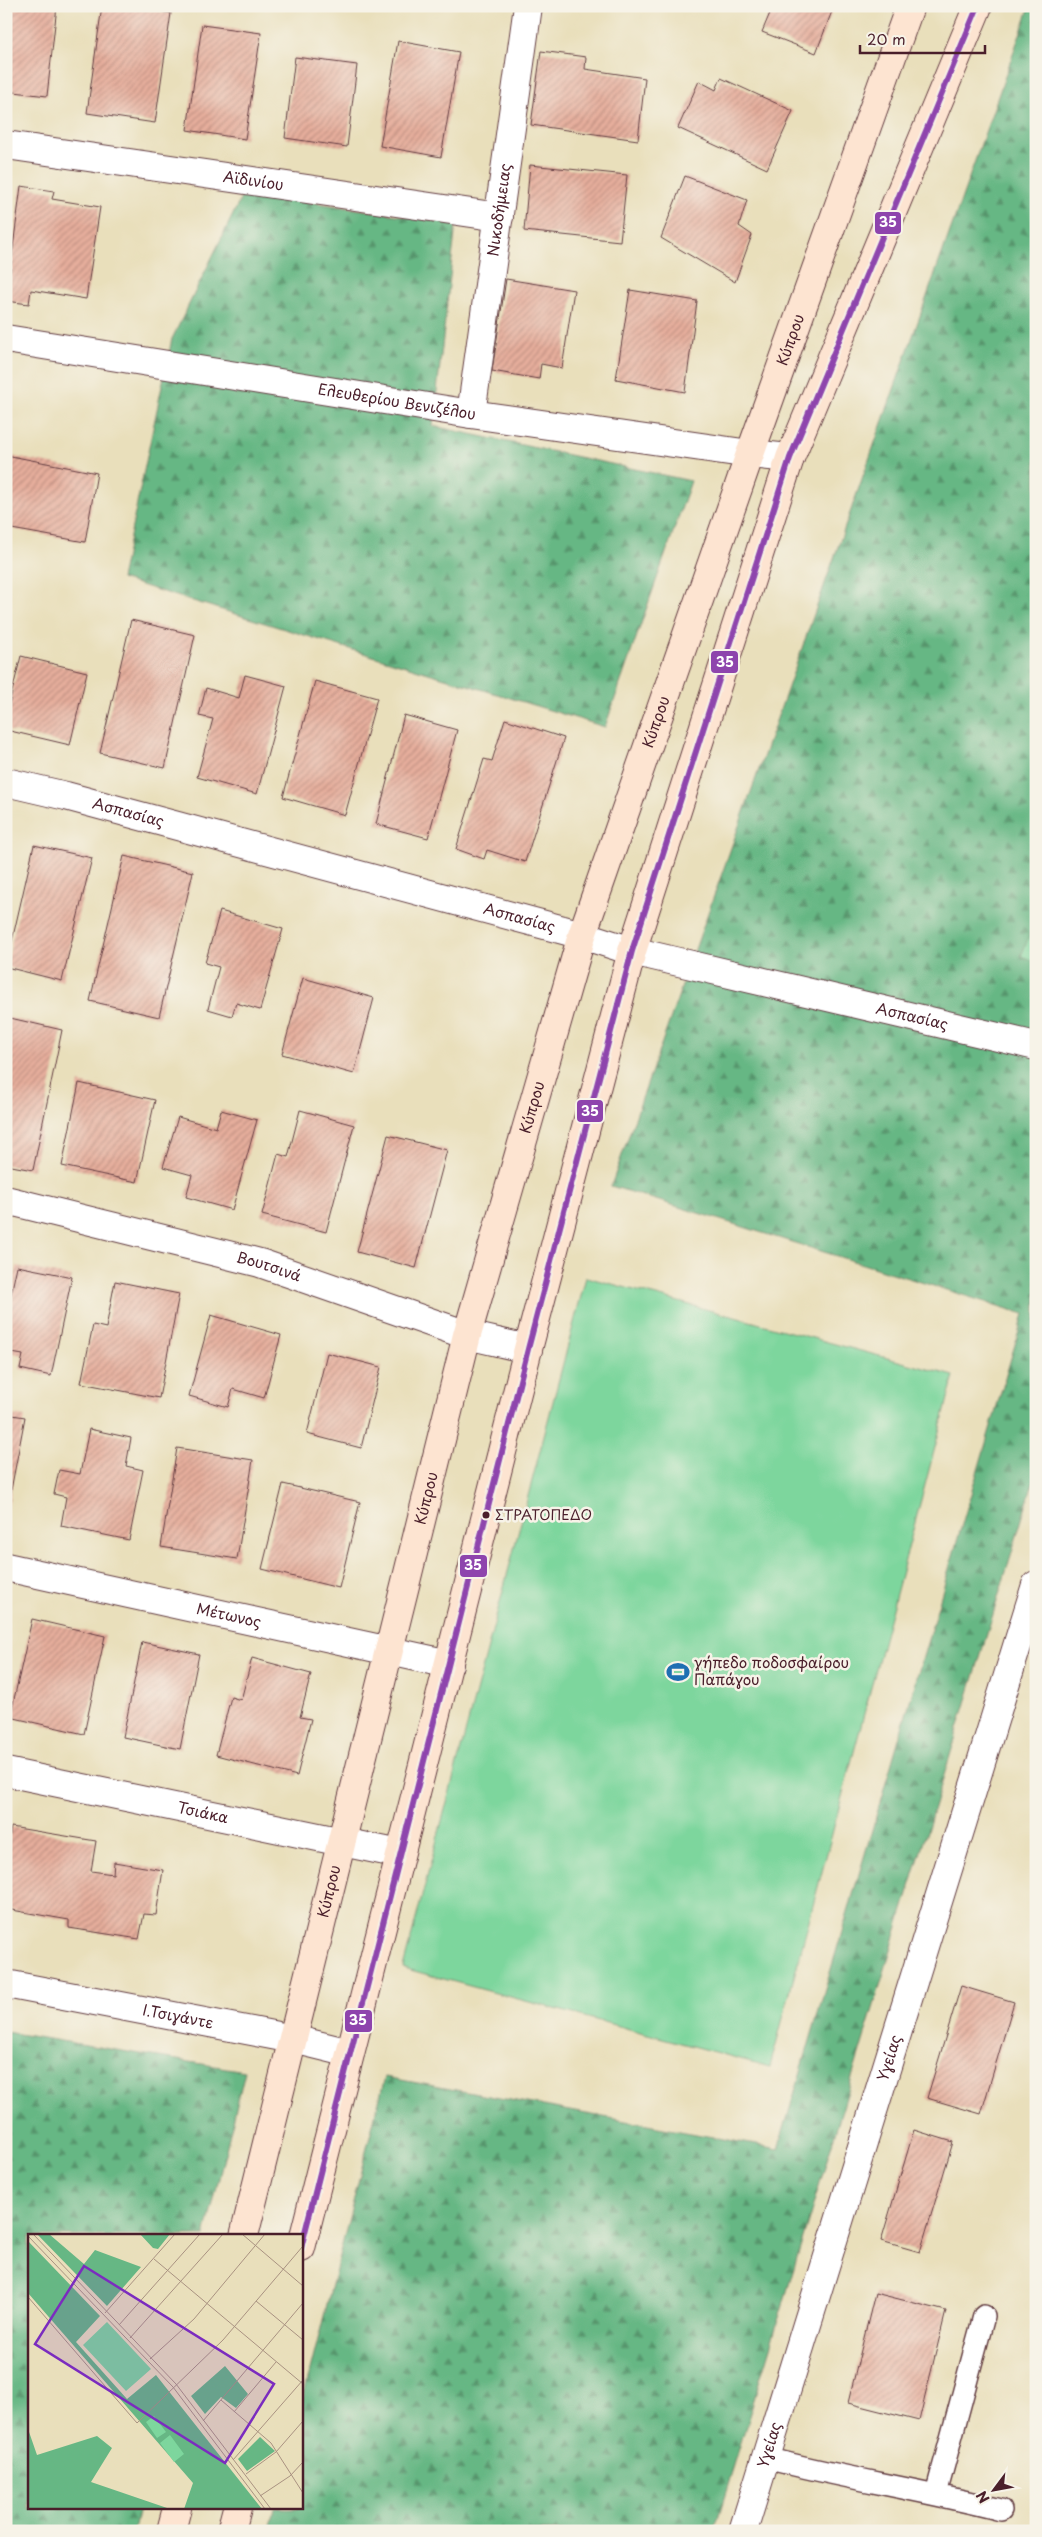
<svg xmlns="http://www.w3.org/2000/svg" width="1042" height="2537" viewBox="0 0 1042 2537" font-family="'Playpen Sans',sans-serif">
	<defs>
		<pattern id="forest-firs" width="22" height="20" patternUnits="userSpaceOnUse" patternTransform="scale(1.25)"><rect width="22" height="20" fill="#66b784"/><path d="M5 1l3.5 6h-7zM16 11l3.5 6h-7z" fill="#56946c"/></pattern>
		<pattern id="building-hatch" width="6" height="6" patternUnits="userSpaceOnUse" patternTransform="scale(1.25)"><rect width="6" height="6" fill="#e6ae9c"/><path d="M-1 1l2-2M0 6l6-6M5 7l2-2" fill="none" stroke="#bc8d7f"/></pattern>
	</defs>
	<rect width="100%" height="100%" fill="#f7f3e8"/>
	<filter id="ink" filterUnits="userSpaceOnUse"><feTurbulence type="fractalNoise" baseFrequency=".02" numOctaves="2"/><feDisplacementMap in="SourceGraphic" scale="10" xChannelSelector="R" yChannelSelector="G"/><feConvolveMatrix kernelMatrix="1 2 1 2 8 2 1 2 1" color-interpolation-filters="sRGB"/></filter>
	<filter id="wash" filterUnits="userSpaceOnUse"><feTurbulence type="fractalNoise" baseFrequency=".0096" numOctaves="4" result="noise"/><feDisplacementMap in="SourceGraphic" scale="20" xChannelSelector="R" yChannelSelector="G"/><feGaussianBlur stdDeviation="1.12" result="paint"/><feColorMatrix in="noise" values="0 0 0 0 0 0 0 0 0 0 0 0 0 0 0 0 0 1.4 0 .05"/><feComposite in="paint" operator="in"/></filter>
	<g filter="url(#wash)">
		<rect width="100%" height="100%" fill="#e9dfbb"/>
		<path fill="url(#forest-firs)" stroke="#586b58" d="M1030,6H1036V1473L714,2531H270L275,2508H301V2406L385,2077L778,2149L1024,1314L611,1186Z
			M244,192L456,224L433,426L691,481L605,727L121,579L172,339Z
			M6,2032L245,2071L205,2236H29V2508H139L134,2531H6Z"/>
		<path fill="#7dd69d" stroke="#647a64" d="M1036,919V962L1021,956Z
			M586,1277L954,1376L770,2067L403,1968Z"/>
		<g id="blocks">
			<path fill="url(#building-hatch)" d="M6,6H57L47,96L6,91Z
				M102,6H126L171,13L155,123L87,113Z
				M773,6H834L816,53L762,32Z
				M202,25L261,33L245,139L187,130Z
				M398,41L459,52L441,157L380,146Z
				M541,51L586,57L585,69L645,78L638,140L531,125Z
				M295,57L357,65L347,147L285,138Z
				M721,78L793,111L767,169L678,128L699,81L716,90Z
				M530,165L627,175L620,241L524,231Z
				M685,176L747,200L739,226L752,235L735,282L661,238Z
				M21,186L54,191L52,199L100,207L86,299L31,290L29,304L6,301Z
				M506,279L574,290L562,368L541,364L539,379L492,371Z
				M630,290L697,301L685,392L616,379Z
				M6,455L97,473L85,542L6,528Z
				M131,620L195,635L165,768L100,753Z
				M21,656L87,672L70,745L6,730V716Z
				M245,675L286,686L257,794L197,777L213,719L199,716L206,688L239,698Z
				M315,681L377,698L345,815L283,797Z
				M404,715L457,730L428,838L376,824Z
				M505,719L564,738L525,862L487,850L484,859L456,849L484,759L492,761Z
				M34,845L92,858L62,981L6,967Z
				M124,856L193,872L159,1017L90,1001Z
				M220,911L283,929L260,1010L236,1003L232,1016L208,1009L219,967L205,963Z
				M303,978L374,998L354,1074L282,1054Z
				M6,1017L62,1030L33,1170L6,1165Z
				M79,1083L155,1100L137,1182L62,1166Z
				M221,1110L257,1120L232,1210L186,1197L192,1175L163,1167L178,1117L216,1128Z
				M300,1110L354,1125L326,1232L262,1215L278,1154L288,1157Z
				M388,1135L447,1150L416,1268L357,1252Z
				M17,1266L72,1277L51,1376L20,1369L23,1355L6,1352V1317Z
				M115,1281L179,1294L159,1398L81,1383L93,1325L106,1328Z
				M211,1315L281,1335L264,1398L233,1389L228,1407L189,1396Z
				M327,1353L381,1367L361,1448L307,1434Z
				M6,1414L25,1417L7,1511H6Z
				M89,1429L131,1438L126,1466L143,1470L129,1540L61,1526L66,1497L54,1494L59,1470L80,1474Z
				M177,1448L253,1460L237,1559L161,1547Z
				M283,1484L360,1502L339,1588L262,1569Z
				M32,1619L105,1636L84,1734L10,1717Z
				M142,1642L199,1654L180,1749L123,1737Z
				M252,1658L311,1674L300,1717L311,1719L297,1776L216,1755L231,1697L241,1700Z
				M11,1827L96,1841L91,1871L113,1874L114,1862L163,1870L156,1915L144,1914L139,1939L69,1928V1920L6,1909V1857Z
				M961,1986L1014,2002L981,2114L927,2098Z
				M914,2130L953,2142L920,2252L881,2241Z
				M875,2293L946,2311L919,2421L848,2403Z"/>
		</g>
	</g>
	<g filter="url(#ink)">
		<use href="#blocks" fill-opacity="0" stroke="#623c41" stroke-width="1"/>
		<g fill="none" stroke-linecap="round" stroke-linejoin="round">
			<defs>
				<path id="lane" d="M766,2458C843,2478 923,2490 1001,2510
					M936,2494L984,2316"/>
				<g id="street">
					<path id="s1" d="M6,145L499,217"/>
					<path id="s2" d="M6,339L471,414L750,454L790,458"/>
					<path id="s3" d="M471,414L528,6"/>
					<path id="s4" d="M6,782L66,796L582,935L632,951L1036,1046"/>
					<path id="s5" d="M6,1200L260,1263L467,1335L528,1349"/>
					<path id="s6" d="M6,1567L449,1664"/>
					<path id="s7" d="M6,1772L400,1854"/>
					<path id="s8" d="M6,1984L293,2039L350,2053"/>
					<path id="s9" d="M743,2531L1036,1585"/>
				</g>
				<g id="secondary">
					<path id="s10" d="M244,2236L467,1335L582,935L750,454L910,6"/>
					<path d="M301,2248L528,1349L632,951L790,458L978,6"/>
					<path d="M171,2531L177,2508"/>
					<path d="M231,2531L237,2508"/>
				</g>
			</defs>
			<use href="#lane" stroke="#623c41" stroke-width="24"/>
			<use href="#street" stroke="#623c41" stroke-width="30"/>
			<use href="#secondary" stroke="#623c41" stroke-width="30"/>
			<use href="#lane" stroke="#fff" stroke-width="21"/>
			<use href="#street" stroke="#fff" stroke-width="28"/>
			<use href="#secondary" stroke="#fde4d1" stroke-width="28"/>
			<defs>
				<path id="bus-1" d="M301,2248L528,1349L632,951L790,458L978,6"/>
			</defs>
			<use href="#bus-1" stroke="#f7f3e8" stroke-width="10"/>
			<use href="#bus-1" stroke="#8e44ad" stroke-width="6"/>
		</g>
	</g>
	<defs>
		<symbol id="stadium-bare" viewBox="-9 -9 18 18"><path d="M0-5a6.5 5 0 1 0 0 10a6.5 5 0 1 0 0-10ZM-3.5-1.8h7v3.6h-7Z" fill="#1f6fb2" stroke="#f7f3e8" stroke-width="2.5" paint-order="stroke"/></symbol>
	</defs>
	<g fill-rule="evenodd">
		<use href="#stadium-bare" x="662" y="1656" width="32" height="32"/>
	</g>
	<circle fill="#4a1f2b" stroke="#f7f3e8" stroke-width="2" cx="486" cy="1515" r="4.5"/>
	<g text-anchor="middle" stroke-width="5" stroke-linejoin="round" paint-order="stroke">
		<g font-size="14" fill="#4a1f2b" stroke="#f7f3e8" text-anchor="start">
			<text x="495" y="1520">ΣΤΡΑΤΟΠΕΔΟ</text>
		</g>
		<g font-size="15" fill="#4a1f2b" stroke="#f7f3e8">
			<text dy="5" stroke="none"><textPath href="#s1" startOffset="250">Αϊδινίου</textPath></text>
			<text dy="5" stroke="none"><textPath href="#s3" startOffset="206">Νικοδήμειας</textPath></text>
			<text dy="5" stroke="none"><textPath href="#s10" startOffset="1975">Κύπρου</textPath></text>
			<text dy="5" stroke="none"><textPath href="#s2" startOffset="396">Ελευθερίου Βενιζέλου</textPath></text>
			<text dy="5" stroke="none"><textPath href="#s10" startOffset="1570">Κύπρου</textPath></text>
			<text dy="5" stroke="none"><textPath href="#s4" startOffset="126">Ασπασίας</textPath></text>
			<text dy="5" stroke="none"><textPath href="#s4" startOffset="531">Ασπασίας</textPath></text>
			<text dy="5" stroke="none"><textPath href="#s4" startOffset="936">Ασπασίας</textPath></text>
			<text dy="5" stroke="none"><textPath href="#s10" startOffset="1165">Κύπρου</textPath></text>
			<text dy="5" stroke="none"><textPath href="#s5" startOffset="271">Βουτσινά</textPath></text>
			<text dy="5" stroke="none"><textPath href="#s10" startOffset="760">Κύπρου</textPath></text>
			<text dy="5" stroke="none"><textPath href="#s6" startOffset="228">Μέτωνος</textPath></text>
			<text dy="5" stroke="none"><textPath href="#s7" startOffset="201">Τσιάκα</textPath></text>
			<text dy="5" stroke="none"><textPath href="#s10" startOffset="355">Κύπρου</textPath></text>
			<text dy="5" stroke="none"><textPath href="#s8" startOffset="175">Ι.Τσιγάντε</textPath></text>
			<text dy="5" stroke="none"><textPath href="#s9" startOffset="495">Υγείας</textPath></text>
			<text dy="5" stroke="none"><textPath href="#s9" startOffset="90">Υγείας</textPath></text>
		</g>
		<g font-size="15" fill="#4a1f2b" stroke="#f7f3e8" text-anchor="start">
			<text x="694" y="1668">γήπεδο ποδοσφαίρου<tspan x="694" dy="17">Παπάγου</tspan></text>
		</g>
	</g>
	<g transform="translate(28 2234)">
		<rect width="275" height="275" fill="#e9dfbb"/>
		<path d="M9,0H21L56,30L67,16L113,33L79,72ZM112,0H142L130,15L125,14ZM0,7L72,82L48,108L99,165L128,141L234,275H156L165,249L0,59ZM197,132L220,160L208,174L193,163L177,180L163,162ZM0,195L9,221L69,202L84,214L63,248L142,275H0ZM232,203L247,217L219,237L210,225Z" fill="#66b784"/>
		<path d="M79,88L123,135L98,157L55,111ZM126,182L138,198L129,204L118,188ZM142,201L156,220L146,228L132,209Z" fill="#7dd69d"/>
		<path fill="none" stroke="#a99281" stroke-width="1" d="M5,0L148,150L243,275M214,0L275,52M0,2L145,153L237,275M126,25L275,150M0,63L109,189L195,106L275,12M228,67L275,106M77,79L147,0M91,91L172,0M102,104L195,0M122,125L166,85L237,0M193,166L243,209L275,259M206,178L248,128M175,187L275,69M205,226L275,146M218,240L248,218L275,187M232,262L262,242L275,228"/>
		<path fill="#7b2cbf" fill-opacity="0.15" stroke="#7b2cbf" stroke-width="2.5" d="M56,32L246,150L197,229L7,110Z"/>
		<rect width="275" height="275" fill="none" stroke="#4a1f2b" stroke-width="2.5"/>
	</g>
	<g stroke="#f7f3e8" stroke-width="2">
		<rect x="874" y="211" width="28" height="24" rx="5" fill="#8e44ad"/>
		<rect x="710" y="650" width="29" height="24" rx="5" fill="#8e44ad"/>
		<rect x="576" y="1099" width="28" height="24" rx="5" fill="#8e44ad"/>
		<rect x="459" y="1554" width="29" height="24" rx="5" fill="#8e44ad"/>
		<rect x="344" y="2009" width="29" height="24" rx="5" fill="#8e44ad"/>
	</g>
	<g font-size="14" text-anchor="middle" font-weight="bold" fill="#fff">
		<text x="888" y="227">35</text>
		<text x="725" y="667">35</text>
		<text x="590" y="1116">35</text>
		<text x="473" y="1570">35</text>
		<text x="358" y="2025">35</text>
	</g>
	<rect width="1042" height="2537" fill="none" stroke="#f7f3e8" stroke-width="25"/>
	<g transform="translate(994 2490) rotate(238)" stroke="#f7f3e8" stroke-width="4" paint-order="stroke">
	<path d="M0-4L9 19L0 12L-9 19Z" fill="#4a1f2b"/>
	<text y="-8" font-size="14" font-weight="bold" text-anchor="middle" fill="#4a1f2b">N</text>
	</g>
	<path d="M860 45v8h125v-8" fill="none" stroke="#4a1f2b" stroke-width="2.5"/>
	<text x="867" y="45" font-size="15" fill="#4a1f2b" stroke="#f7f3e8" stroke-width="4" paint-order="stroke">20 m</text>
</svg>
